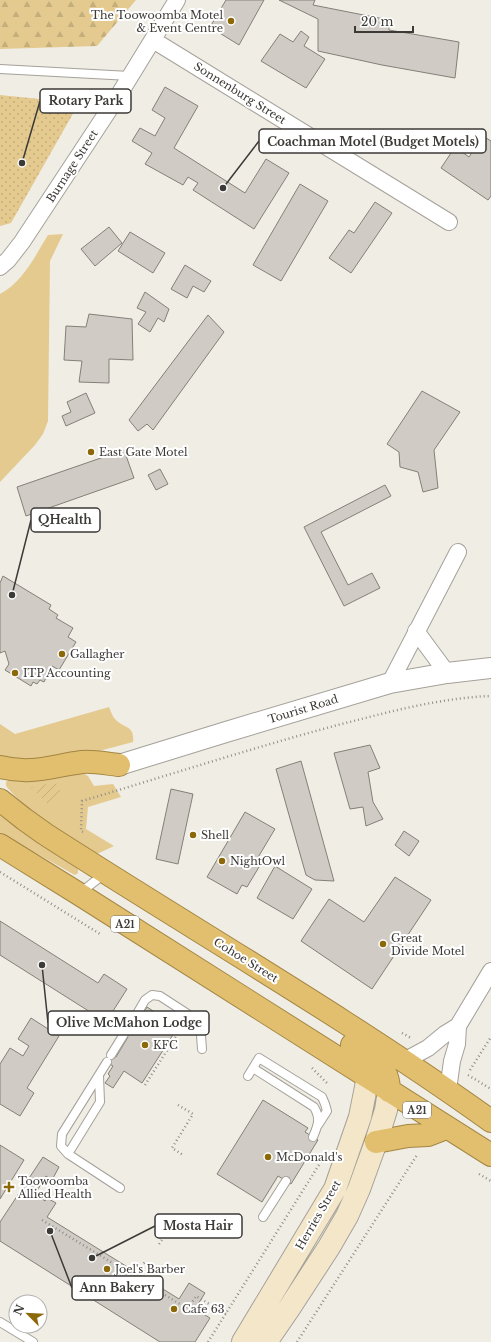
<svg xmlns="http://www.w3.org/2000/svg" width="491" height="1342" viewBox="0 0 491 1342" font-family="'Libre Baskerville',serif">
	<defs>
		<pattern id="forest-firs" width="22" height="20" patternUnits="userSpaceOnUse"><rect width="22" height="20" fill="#e4ca8f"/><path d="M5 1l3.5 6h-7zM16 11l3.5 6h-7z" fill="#c4ae7c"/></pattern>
		<pattern id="park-dots" width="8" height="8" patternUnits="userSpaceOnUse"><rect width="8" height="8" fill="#e4ca8f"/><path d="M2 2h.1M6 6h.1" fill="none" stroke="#c4ae7c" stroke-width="1.8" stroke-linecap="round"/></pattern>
		<pattern id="garden-furrows" width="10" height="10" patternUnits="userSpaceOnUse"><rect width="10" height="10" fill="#e4ca8f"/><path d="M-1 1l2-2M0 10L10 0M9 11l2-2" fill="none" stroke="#c4ae7c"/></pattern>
	</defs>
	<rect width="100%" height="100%" fill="#f0ede5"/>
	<path fill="#e4ca8f" d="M63,234L50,261L48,421L43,434L35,445L0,482V294C23,282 35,256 48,235Z
		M109,707C111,711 112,716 115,719C124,729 135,725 133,742L84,755L49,762L0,758V724L15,734Z
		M83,773L88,776L94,786L113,784L121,797L88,807L86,829L114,846L97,854C65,834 30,815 6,786V782L10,779Z
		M0,815L35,841L77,868L78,870V873L75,875L73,874L0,833Z"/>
	<path fill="url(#forest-firs)" d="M0,0H136L97,46L0,49Z"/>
	<path fill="url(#park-dots)" d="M0,95L79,103L11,223L0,226Z"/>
	<path fill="url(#garden-furrows)" d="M55,782C64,791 61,802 49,805L31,788Z"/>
	<path fill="#d0ccc5" stroke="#838078" d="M226,0H264L239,45L210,27Z
		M279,0H315L313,5L389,20V30L459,42L455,78L382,65L318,51V19Z
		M301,31L309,37L304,46L325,59L306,88L261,61L280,34L293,42Z
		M165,87L198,106L174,148L245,193L266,159L289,173L254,229L193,190L198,183L188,177L183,185L145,164L152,153L132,141L140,128L155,136L165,118L152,110Z
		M483,136L491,141V196L488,200L441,168L455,147L469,157Z
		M300,184L328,201L281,281L253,265Z
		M375,202L392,213L351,273L329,258L349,230L354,233Z
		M109,227L122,243L95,266L81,249Z
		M130,232L165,253L153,273L118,251Z
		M185,265L211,281L204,292L193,286L187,298L171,289Z
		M145,292L169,309L164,322L158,318L150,332L138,324L146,312L137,308Z
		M89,314L132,319L133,360L109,359V383L79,382L82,361L64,360L66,326L86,327Z
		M208,315L224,332L153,430L147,424L138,431L129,420Z
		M422,391L460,412L434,450L438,488L423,492L418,472L400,467L399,452L387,444Z
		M86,393L95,413L66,426L62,416L71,412L67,402Z
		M124,450L134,478L26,516L17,487Z
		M160,469L168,484L156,490L148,475Z
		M385,485L391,496L321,532L348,585L372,573L380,588L344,606L304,527Z
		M3,576L51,605L49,609L58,615L56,618L73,628L68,637L76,642L59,670L52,666L44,682L40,680L37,684L33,682L31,686L5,670L9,664L5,651L0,653V583Z
		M370,745L380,768L368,772L373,802L383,819L366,826L363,807L350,809L334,753Z
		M301,761L334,881L315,880L306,875L276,769Z
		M171,789L193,794L178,864L156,859Z
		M245,812L275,829L254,864L259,867L247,887L242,885L237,894L207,877Z
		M404,831L419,841L409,856L395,845Z
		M275,866L312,889L293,919L257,898Z
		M395,877L431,900L372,989L301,941L329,899L364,922Z
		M0,921L98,983L104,974L127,989L106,1022L0,955Z
		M147,1007L178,1027L142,1083L124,1071L113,1088L105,1083L110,1076L108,1074L113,1066L106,1062L111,1054L116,1057L128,1037L123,1033L128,1025L133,1028Z
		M31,1018L59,1036L27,1088L34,1093L20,1116L0,1104V1064L10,1048L23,1056L29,1046L18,1039Z
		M263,1100L308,1128L305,1132L318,1140L291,1184L278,1176L262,1202L217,1174Z
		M0,1145L24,1160L0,1199Z
		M43,1157L59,1167L52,1180L46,1176L35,1194L45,1201L47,1198L56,1203L47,1217L179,1299L189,1283L205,1293L195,1309L210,1318L195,1342H160L0,1241V1222Z"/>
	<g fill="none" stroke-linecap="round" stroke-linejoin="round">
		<defs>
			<path id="service" d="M0,69L130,76
				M80,893L104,874
				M130,1026L145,1000L152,995L160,996L200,1022L202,1049
				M111,1055L124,1034
				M107,1062L62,1134L61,1146L68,1154L120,1188
				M253,1068L314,1107C321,1119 318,1125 313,1137
				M248,1076L259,1058L322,1097L325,1104L327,1111L318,1125
				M68,1154L100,1102L99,1076
				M263,1217L286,1181
				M0,1322L33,1342"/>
			<path id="minor" d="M153,40L449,222
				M0,267L8,260L22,242L120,93L177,0
				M416,631L447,673
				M390,683L458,552
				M404,1061L428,1048L445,1034L458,1026
				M448,1090L452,1061L457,1044L458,1026L491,971"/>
			<path id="tertiary" d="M119,765L226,732L390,683L447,673L491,668"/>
			<path id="secondary" d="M243,1342L335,1189L360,1117L368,1077
				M266,1342L290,1307L329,1247L347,1216L359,1189L376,1142L386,1110L389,1091"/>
			<path id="trunk" d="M0,767C32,775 51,766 82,762C94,761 108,764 119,765
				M0,800L24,819L45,834C194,930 347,1018 491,1121
				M0,845L79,894L491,1155
				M352,1045C372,1057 389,1065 389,1091
				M376,1142L408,1136L428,1135L446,1128"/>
		</defs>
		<use href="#service" stroke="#a5a19a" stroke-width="10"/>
		<use href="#minor" stroke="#a5a19a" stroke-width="18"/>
		<use href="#tertiary" stroke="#a5a19a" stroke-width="22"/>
		<use href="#secondary" stroke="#a5a19a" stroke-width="24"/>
		<use href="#trunk" stroke="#a38643" stroke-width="24"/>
		<path stroke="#918e89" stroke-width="2.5" stroke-dasharray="1 3" stroke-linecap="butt" d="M83,832L81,831L82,801C166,776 249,749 334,726C385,713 438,698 491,696
			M0,872L100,934
			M402,1033L411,1038
			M312,1068L327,1083
			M470,1070L491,1037
			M468,1075L491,1089
			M145,1085L182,1027
			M178,1105L193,1114L172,1148L183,1155
			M479,1174L491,1181
			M42,1220L188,1309L196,1296L226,1314
			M159,1244L170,1229
			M134,1276L145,1262
			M208,1342L322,1160
			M297,1342L417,1155"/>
		<use href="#service" stroke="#fff" stroke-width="8"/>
		<use href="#minor" stroke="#fff" stroke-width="16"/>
		<use href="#tertiary" stroke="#fff" stroke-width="20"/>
		<use href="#secondary" stroke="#f4e7c9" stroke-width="22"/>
		<use href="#trunk" stroke="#e2bf6e" stroke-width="22"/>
	</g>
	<g fill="#8b6909" stroke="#fff" stroke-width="1.5">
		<circle cx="231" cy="21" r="4"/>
		<circle cx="91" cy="452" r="4"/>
		<circle cx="62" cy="654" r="4"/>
		<circle cx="15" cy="673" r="4"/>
		<circle cx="193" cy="835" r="4"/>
		<circle cx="222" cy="861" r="4"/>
		<circle cx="383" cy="944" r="4"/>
		<circle cx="145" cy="1045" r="4"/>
		<circle cx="268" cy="1157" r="4"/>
		<path d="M7 1181h4v4h4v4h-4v4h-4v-4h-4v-4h4z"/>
		<circle cx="107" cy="1269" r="4"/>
		<circle cx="174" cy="1309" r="4"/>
	</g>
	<g text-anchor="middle" stroke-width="4" stroke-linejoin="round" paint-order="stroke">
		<g fill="#fff" stroke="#767573" stroke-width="1">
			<rect x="111" y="916" width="28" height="16" rx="3"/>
			<rect x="403" y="1102" width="28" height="16" rx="3"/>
		</g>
		<g font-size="10" font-weight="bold" fill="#3c3a37">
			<text x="125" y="928">A21</text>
			<text x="417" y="1114">A21</text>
		</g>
		<g font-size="11" fill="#3c3a37" stroke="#fff" text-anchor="start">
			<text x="223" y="19" text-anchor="end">The Toowoomba Motel<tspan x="223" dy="13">&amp; Event Centre</tspan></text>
			<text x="99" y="456">East Gate Motel</text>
			<text x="70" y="658">Gallagher</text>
			<text x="23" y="677">ITP Accounting</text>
			<text x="201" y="839">Shell</text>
			<text x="230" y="865">NightOwl</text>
			<text x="391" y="942">Great<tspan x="391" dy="13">Divide Motel</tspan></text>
			<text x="153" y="1049">KFC</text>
			<text x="276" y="1161">McDonald's</text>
			<text x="18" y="1185">Toowoomba<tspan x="18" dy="13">Allied Health</tspan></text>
			<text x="115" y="1273">Joel's Barber</text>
			<text x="182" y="1313">Cafe 63</text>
		</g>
		<g font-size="11" fill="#3c3a37" stroke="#fff">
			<text transform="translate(240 93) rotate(32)" y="4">Sonnenburg Street</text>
			<text transform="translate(72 166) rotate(-57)" y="4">Burnage Street</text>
			<text transform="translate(303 709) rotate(-17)" y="4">Tourist Road</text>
			<text transform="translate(246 960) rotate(32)" y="4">Cohoe Street</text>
			<text transform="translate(318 1215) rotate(-60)" y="4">Herries Street</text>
		</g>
	</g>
	<path fill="none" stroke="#3c3a37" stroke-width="1.5" d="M22 163L40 101M223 188L259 141M12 595L31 520M42 965L48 1023M92 1258L155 1226M50 1231L72 1288"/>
	<g fill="#3c3a37" stroke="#fff" stroke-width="1.5">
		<circle cx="22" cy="163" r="4"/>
		<circle cx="223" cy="188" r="4"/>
		<circle cx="12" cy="595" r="4"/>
		<circle cx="42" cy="965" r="4"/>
		<circle cx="92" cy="1258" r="4"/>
		<circle cx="50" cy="1231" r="4"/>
	</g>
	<g fill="#fff" stroke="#3c3a37" stroke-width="1.5">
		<rect x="40" y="89" width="91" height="24" rx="4"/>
		<rect x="259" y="129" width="227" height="24" rx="4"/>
		<rect x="31" y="508" width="69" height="24" rx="4"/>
		<rect x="48" y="1011" width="161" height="24" rx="4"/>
		<rect x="155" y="1214" width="87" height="24" rx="4"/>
		<rect x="72" y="1276" width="91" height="24" rx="4"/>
	</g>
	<g font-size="12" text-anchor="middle" font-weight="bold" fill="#3c3a37">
		<text x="86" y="105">Rotary Park</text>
		<text x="373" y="146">Coachman Motel (Budget Motels)</text>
		<text x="65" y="524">QHealth</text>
		<text x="129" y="1027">Olive McMahon Lodge</text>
		<text x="198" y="1230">Mosta Hair</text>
		<text x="117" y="1292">Ann Bakery</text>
	</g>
	<g transform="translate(28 1314) rotate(294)"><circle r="19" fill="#ffffff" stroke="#b1b0af"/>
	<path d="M0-3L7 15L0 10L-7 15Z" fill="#8b6909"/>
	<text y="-6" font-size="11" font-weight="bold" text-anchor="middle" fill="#3c3a37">N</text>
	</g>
	<path d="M355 26v6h58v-6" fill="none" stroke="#3c3a37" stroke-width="2"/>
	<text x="361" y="26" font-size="12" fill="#3c3a37" stroke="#ffffff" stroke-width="3" paint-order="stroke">20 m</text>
</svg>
